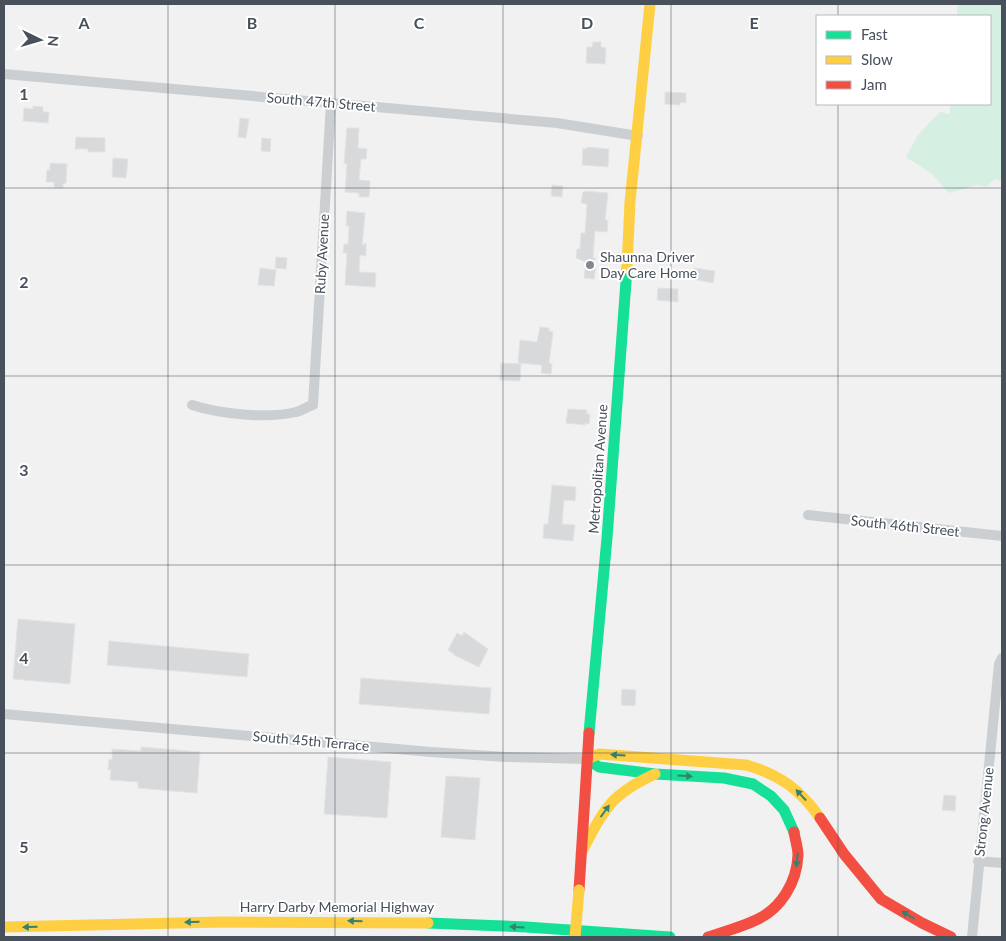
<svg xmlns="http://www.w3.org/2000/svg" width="1006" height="941" viewBox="0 0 1006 941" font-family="Lato,sans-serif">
	<rect width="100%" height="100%" fill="#f1f1f1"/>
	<path fill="#d6efe3" d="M957,4H1002V182L995,179L986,187L977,185L949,193L931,173L906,157L918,135L940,112L950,114V104H990V16H957Z"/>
	<path fill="#d8d9db" stroke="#e2e3e4" d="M593,42H601V47L606,48L605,64L586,63L587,47H592Z
		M665,92L686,93V103L680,102V105L665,104Z
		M33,106L43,107V112H49L48,123L23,121L24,108L33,109Z
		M240,118L249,119L246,138L238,137Z
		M347,128H359L358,148L367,149L366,159H361L359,180L370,181L369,197H359V193L345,192L347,163L344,164Z
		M76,137L105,138V152H88V149H75Z
		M262,138L271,139L270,152L261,151Z
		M587,147L609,149L608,167L582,165L583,148L586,149Z
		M113,158L128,159L126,178L112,177Z
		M50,163L67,164L66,183L63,184V188L54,187V182H46L47,170H50Z
		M552,185L563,186L562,197L551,196Z
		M586,191L608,193L605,220H608L607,232L595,231L593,258H595L594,265H596L594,279L584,278L586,262L576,258L577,249H580L581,233H585L587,204L581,203L583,192Z
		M347,211L365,213L362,246L366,243V256L360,255L359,272L376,273L375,287L345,285L347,253H343L344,244H348L349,226H346Z
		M276,257L287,258L286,269L275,268Z
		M260,268L276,270L274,286L258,285Z
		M694,268L715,271L713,283L692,279Z
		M658,288L678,289V302L657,300Z
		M540,327L549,328V331L553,332L549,363L552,364L551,374L541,373L542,365L518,363L520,340L537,342Z
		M501,363L521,364L520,381L500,380Z
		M568,409L587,410V414H590L589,424L585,423V425L566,423Z
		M552,485L576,487L575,501L564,500L562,524L575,525L573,541L543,538L544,524H548Z
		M18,619L75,624L70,684L13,679Z
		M464,632L488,649L479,667L454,655V654L448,650L457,633L462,636Z
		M109,641L249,654L247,677L107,665Z
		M361,678L491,688L489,714L359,704Z
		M622,689L636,690L635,706L621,705Z
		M141,747L200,752L197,793L138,788V782L110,780L111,770H108L109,759L112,760V749L141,751Z
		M328,757L391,762L387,818L324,814Z
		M446,776L480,778L475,840L441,837Z
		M944,795L956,796L955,811L942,810Z"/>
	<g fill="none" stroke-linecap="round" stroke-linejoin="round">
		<path stroke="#cccfd2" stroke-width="10" d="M4,74L557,123L638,136
			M192,405C220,414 267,419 296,412C302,411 307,406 313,405L331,103
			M808,515L1002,536
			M4,714L431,752L506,757L587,759
			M978,861L1002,863
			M972,937L999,664L1002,658"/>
		<path stroke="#16e098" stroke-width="11" d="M589,733L607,538L627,268
			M587,759L599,767L655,774L724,778L753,784L771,796L784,810L794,832
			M428,923L526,927L670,937"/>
		<path stroke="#ffcf43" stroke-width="11" d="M627,268L630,202L650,4
			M587,759L599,754L746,765C779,774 801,790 820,818
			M581,853C604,810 609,795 655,774
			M4,927L222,922L428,923"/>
		<path stroke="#f24e42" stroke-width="11" d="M820,818L844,854L881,899L922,923L951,937
			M579,890L589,733
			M708,937C724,932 741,927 756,920C781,909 797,882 798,855C798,848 795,839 794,832"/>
		<path stroke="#ffcf43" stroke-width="11" d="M575,937L579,890"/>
	</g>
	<defs><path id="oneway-solid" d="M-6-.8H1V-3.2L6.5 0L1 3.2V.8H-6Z" transform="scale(1.25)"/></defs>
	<g fill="#368271">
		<use href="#oneway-solid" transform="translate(618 755) rotate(-176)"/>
		<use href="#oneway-solid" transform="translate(685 776) rotate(3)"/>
		<use href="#oneway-solid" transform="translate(801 795) rotate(-133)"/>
		<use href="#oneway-solid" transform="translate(605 811) rotate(-54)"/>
		<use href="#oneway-solid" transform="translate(797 860) rotate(97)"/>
		<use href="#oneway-solid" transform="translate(908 915) rotate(-149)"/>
		<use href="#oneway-solid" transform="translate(355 921) rotate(-179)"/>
		<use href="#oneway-solid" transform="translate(192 922) rotate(179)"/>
		<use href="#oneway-solid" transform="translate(30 927) rotate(178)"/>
		<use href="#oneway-solid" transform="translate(517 927) rotate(-176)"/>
	</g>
	<path fill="none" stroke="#48505c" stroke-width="1" stroke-opacity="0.55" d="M168,4V937M335,4V937M503,4V937M671,4V937M838,4V16M838,104V937M4,188H1002M4,376H1002M4,565H1002M4,753H1002"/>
	<circle fill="#838890" stroke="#fff" stroke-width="2" cx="590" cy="265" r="5"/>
	<g text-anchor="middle" stroke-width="4" stroke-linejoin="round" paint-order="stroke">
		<g font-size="14" fill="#48505c" stroke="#fff">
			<text transform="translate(321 102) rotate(5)" y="5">South 47th Street</text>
			<text transform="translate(322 254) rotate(-87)" y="5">Ruby Avenue</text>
			<text transform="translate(598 469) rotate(-86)" y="5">Metropolitan Avenue</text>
			<text transform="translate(905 526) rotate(6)" y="5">South 46th Street</text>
			<text transform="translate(311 741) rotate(5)" y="5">South 45th Terrace</text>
			<text transform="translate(984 812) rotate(-84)" y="5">Strong Avenue</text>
			<text x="337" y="912">Harry Darby Memorial Highway</text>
		</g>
		<g font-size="14" fill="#48505c" stroke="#fff" text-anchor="start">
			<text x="600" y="262">Shaunna Driver<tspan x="600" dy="16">Day Care Home</tspan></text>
		</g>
	</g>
	<g font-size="16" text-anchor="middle" font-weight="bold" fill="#48505c" stroke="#fff" stroke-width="4" stroke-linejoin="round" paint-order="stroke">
		<text x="84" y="29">A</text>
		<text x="252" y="29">B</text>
		<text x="419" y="29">C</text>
		<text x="587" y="29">D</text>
		<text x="754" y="29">E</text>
		<text x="24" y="100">1</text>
		<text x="24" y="288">2</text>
		<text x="24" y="476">3</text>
		<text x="24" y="664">4</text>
		<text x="24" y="853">5</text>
	</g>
	<rect width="1006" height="941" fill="none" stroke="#48505c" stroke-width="10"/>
	<rect x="816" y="15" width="175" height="90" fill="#ffffff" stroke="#b6b9be"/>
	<rect x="826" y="31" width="25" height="8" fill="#16e098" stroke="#b6b9be"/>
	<text x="861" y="40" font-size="15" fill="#48505c">Fast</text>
	<rect x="826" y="56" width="25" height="8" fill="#ffcf43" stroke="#b6b9be"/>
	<text x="861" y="65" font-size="15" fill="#48505c">Slow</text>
	<rect x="826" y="81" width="25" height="8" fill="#f24e42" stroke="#b6b9be"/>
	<text x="861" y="90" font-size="15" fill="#48505c">Jam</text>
	<g transform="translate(40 40) rotate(95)" stroke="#ffffff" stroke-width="4" paint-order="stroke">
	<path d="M0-4L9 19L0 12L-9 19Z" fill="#48505c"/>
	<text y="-8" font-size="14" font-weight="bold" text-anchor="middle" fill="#48505c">N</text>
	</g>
</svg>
